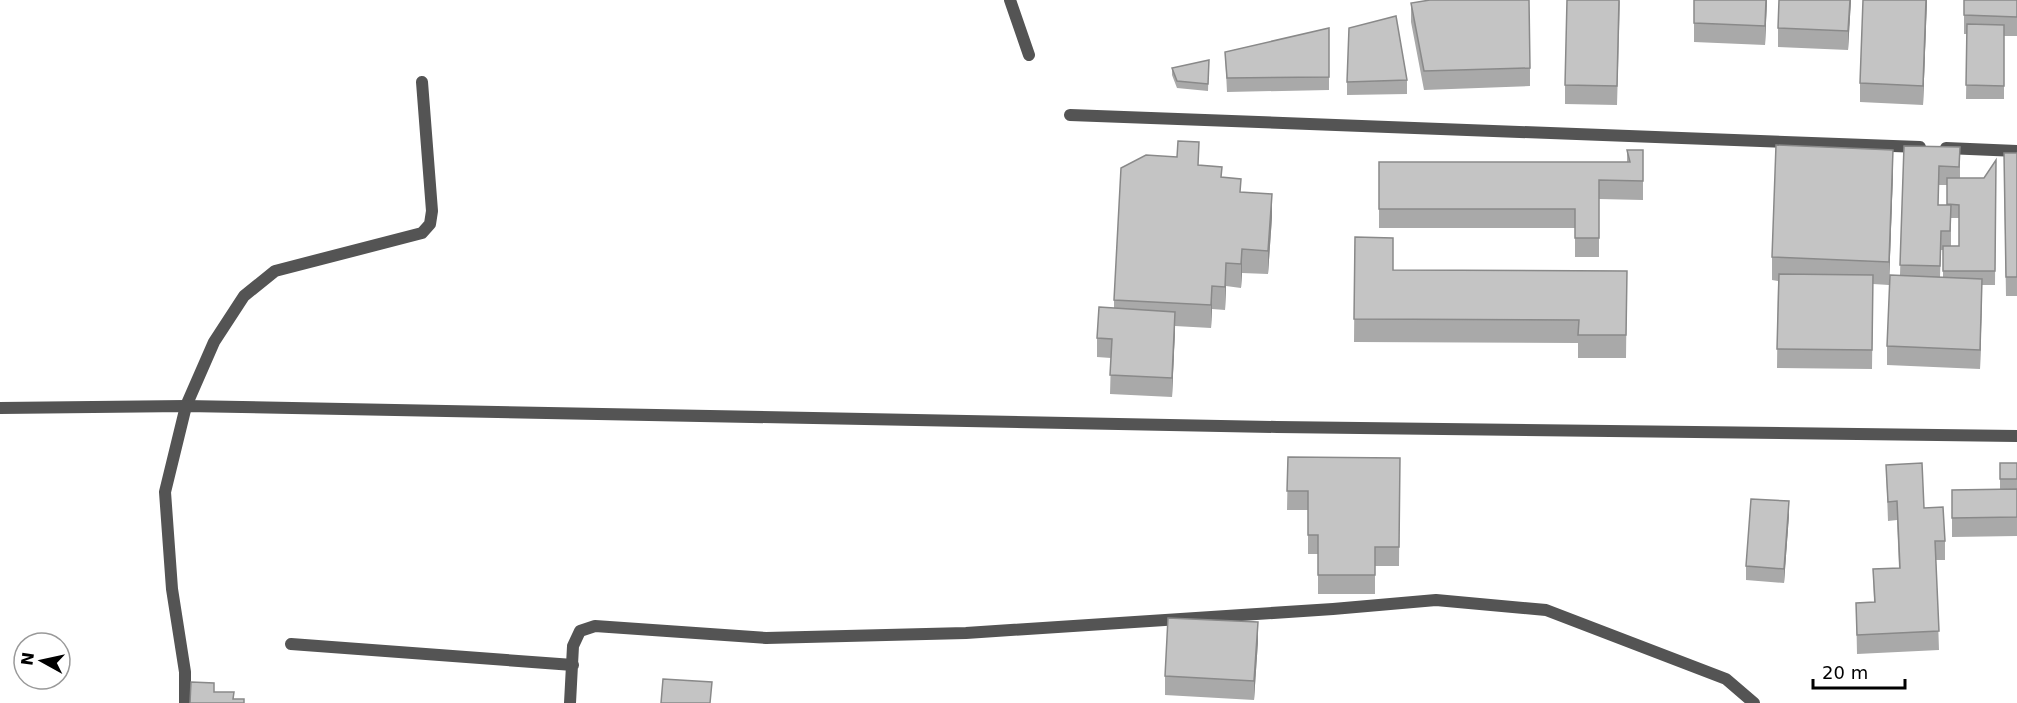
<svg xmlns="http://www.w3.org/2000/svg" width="2017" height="703" viewBox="0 0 2017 703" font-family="'DejaVu Sans',sans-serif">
	<rect width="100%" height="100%" fill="#fff"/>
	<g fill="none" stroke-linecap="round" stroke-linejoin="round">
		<path stroke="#545454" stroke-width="12" d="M1010,0L1029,55
			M1070,115L1920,147
			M1946,148L2017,151
			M291,644L573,665
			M185,703V672L172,589L165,492L186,406L214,342L244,296L275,271L422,233L430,224L432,211L422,82
			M570,703L573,646L580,631L595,626L766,638L966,633L1333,609L1436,600L1546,610L1726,679L1754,703"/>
		<path stroke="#545454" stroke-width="12" d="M0,408L186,406L1277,427L2017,436"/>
	</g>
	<path fill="#a9a9a9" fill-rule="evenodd" d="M1620,0L1617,105L1565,104V85Z
		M1767,0L1765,45L1694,42V23Z
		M1851,0L1848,50L1778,47V28Z
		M1927,0L1923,105L1860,102V83Z
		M2017,0V36H2004V99H1966L1967,34H1964V15Z
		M1411,3L1530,68V86L1424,90L1411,22Z
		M1329,28V90L1227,92L1225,52Z
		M1209,60L1208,91L1177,88L1172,75V68Z
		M1407,80V94L1347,95V82Z
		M1904,146L1960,147V178H1984L1996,160L1995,285H1982L1980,369L1887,365V346L1900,275ZM1939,185H1947V205H1938ZM1951,218H1959V246H1951ZM1941,250H1943V277H1940Z
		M1627,150H1643V200L1599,199V257H1575V228H1379V162H1627Z
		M2017,153V296H2006L2004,172Z
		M1199,165L1222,178L1272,217L1268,274L1242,273L1241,288L1226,286L1225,310L1212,309L1211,328L1175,326L1172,397L1110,394L1111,358L1097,357V338L1114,308V300Z
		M1893,173L1889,285L1873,284L1872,369L1777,368L1778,281L1772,280V257Z
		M1355,237L1393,270L1627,271L1626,358H1578V343L1354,342Z
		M1288,457L1400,458L1399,566H1375V594H1318V554H1308V510H1287Z
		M2000,463H2017V536L1952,537V490L2000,489Z
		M1886,465L1924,508L1945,541V560H1936L1939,650L1857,654L1856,603L1874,602L1873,569L1899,568L1897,520L1888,521Z
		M1789,515L1784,583L1746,580V566Z
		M1258,641L1254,700L1165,695V676Z"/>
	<path fill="#898989" d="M1766,0H1767L1765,45V26Z
		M1850,0H1851L1848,50V31Z
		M1926,0H1927L1923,105V86Z
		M1893,150V173L1889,285V262Z
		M1272,194V217L1268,274V251Z
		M1242,249V273L1241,288V264Z
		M1226,263V286L1225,310V287Z
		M1982,279V298L1980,369V350Z
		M1212,286V309L1211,328V305Z
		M1175,312V331L1172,397V378Z
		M1789,501V515L1784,583V569Z
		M1258,622V641L1254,700V681Z"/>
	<path fill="#c4c4c4" stroke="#898989" stroke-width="1.5" d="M1430,0H1529L1530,68L1424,71L1411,3Z
		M1567,0H1619L1617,86L1565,85Z
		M1694,0H1766L1765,26L1694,23Z
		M1779,0H1850L1848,31L1778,28Z
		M1863,0H1926L1923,86L1860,83Z
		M1964,0H2017V17L1964,15Z
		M1396,16L1407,80L1347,82L1349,28Z
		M1967,24L2004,25V86L1966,85Z
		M1329,28V77L1227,78L1225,52Z
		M1209,60L1208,84L1177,81L1172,68Z
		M1178,141L1199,142L1198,165L1222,167L1221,177L1241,179L1240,192L1272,194L1268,251L1242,249L1241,264L1226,263L1225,287L1212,286L1211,305L1114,300L1121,168L1146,155L1177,157Z
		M1776,145L1893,150L1889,262L1772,257Z
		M1904,146L1960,147L1959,167L1939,166L1938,205H1951L1950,231H1941L1940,266L1900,265Z
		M1627,150H1643V181L1599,180V238H1575V209H1379V162H1630Z
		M2004,153H2017V277H2006Z
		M1996,160L1995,271H1943V246H1959V205L1947,204V178H1984Z
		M1355,237L1393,238V270L1627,271L1626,335H1578L1579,320L1354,319Z
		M1779,274L1873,275L1872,350L1777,349Z
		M1890,275L1982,279L1980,350L1887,346Z
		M1099,307L1175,312L1172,378L1110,375L1112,339L1097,338Z
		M1288,457L1400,458L1399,547H1375V575H1318V535H1308V491H1287Z
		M1922,463L1924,508L1943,507L1945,541H1935L1939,631L1857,635L1856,603L1875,602L1873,569L1900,568L1897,501L1888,502L1886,465Z
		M2000,463H2017V479H2000Z
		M2017,489V517L1952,518V490Z
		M1751,499L1789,501L1784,569L1746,566Z
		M1168,618L1258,622L1254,681L1165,676Z
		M663,679L712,682L710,703H661Z
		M191,682L214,683V692H234L233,699H244V703H190Z"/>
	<g transform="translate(42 661) rotate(278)"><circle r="28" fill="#ffffff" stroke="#999999" stroke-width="1.5"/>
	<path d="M0-4.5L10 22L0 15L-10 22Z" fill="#000000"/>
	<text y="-9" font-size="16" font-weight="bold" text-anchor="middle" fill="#000000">N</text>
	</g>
	<path d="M1813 679v9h92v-9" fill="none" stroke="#000000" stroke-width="3"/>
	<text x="1822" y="679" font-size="18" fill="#000000" stroke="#ffffff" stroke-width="4.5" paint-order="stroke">20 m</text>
</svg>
